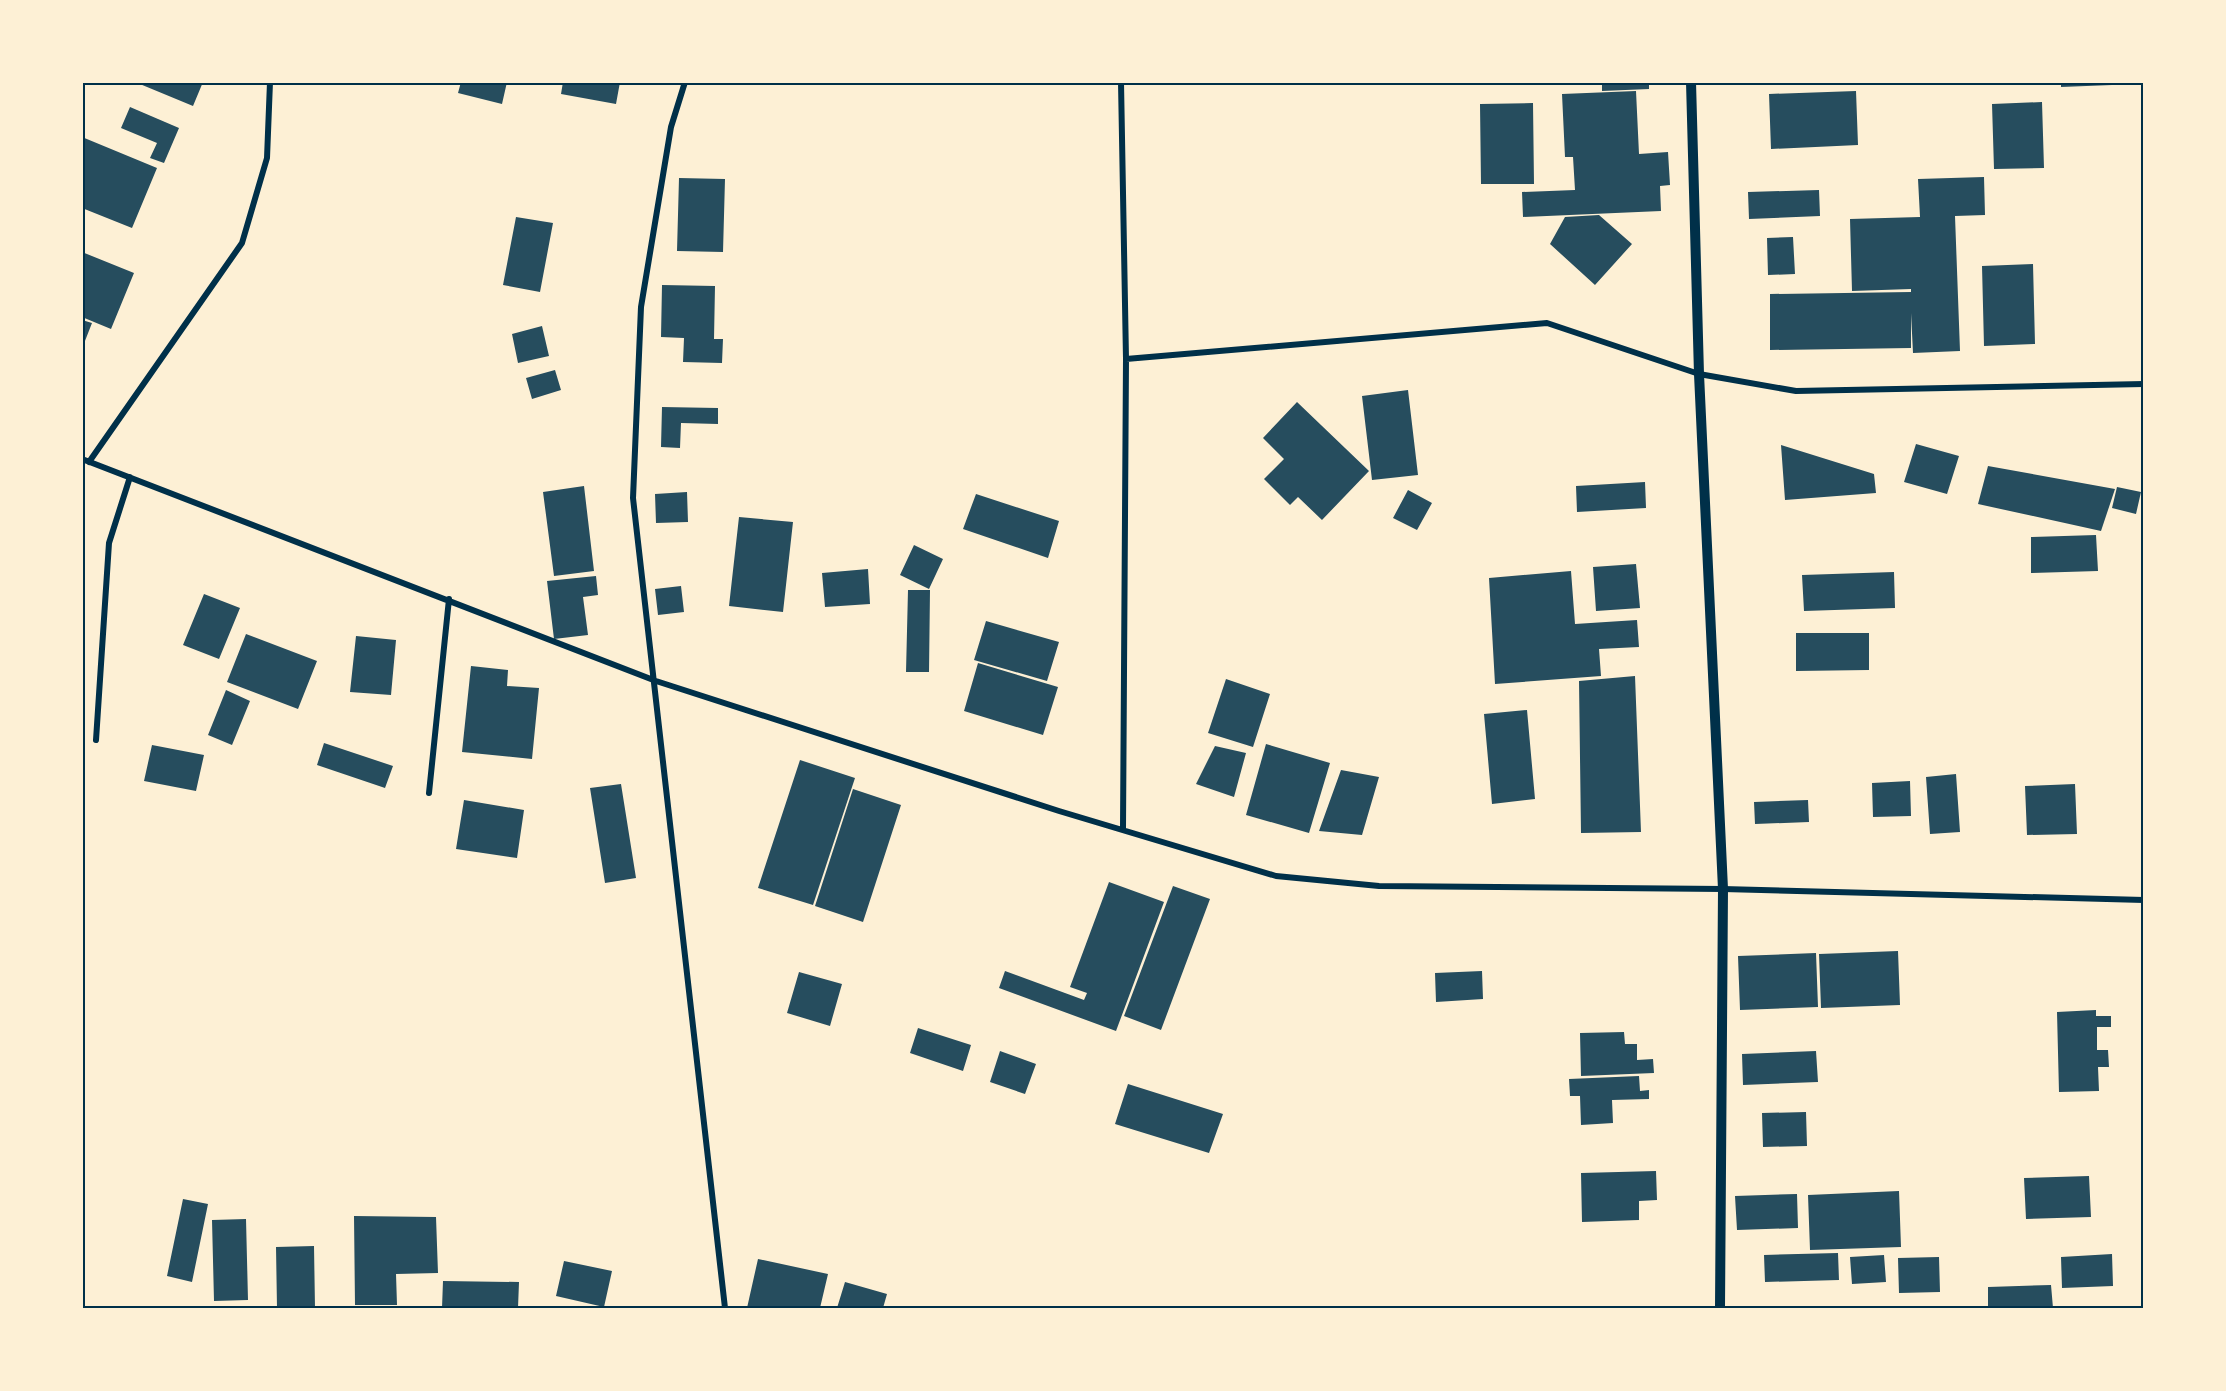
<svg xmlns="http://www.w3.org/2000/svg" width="2226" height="1391" viewBox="0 0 2226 1391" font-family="Barlow,sans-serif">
	<rect width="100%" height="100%" fill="#fdf0d5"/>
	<path fill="#264d5e" d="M135,82H203L193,106Z
		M461,82H507L502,104L458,93Z
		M563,82H620L616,104L561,94Z
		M1602,82H1649V89L1602,91Z
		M2061,82H2112V85L2061,87Z
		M1636,91L1639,154L1668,152L1670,185L1660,186L1661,211L1523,217L1522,192L1575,190L1573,157H1565L1562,94Z
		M1856,91L1858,145L1771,149L1769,94Z
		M2042,102L2044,168L1994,169L1992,104Z
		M1533,103L1534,184H1481L1480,104Z
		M130,107L179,128L164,163L150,158L157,143L121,128Z
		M82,137L157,168L132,228L82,208Z
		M1984,177L1985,215L1955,216L1960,351L1913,353L1911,313V348L1770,350V294L1911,292V289L1852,291L1850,219L1920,217L1918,179Z
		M679,178L725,179L723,252L677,251Z
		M1819,190L1820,216L1749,219L1748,192Z
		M1599,215L1632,244L1595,285L1550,244L1565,217Z
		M516,217L553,223L540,292L503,285Z
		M1793,237L1795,274L1768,275L1767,238Z
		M82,252L134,273L111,329L82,317Z
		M2033,264L2035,344L1984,346L1982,266Z
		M662,285L715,286L714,339H723L722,363L683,362L684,338L661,337Z
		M82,320L92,323L83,346H82Z
		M542,326L549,356L518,363L512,334Z
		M555,370L561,390L532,399L526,378Z
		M1408,390L1418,475L1372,480L1362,396Z
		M1297,402L1369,471L1322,520L1298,497L1290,505L1264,479L1284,459L1263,438Z
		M662,407L718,408V424L681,423L680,448L661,447Z
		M1916,444L1959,456L1947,494L1904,482Z
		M1781,445L1874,474L1876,493L1785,500Z
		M1988,466L2115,489L2101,531L1978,504Z
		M1645,482L1646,508L1577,512L1576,486Z
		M584,486L594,571L554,576L543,492Z
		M2117,487L2141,492L2136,514L2112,508Z
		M1408,490L1432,503L1417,530L1393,518Z
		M687,492L688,522L656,523L655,494Z
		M976,494L1059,521L1048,558L963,529Z
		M739,517L793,522L783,612L729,606Z
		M2096,535L2098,571L2031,573V537Z
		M914,545L943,559L929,589L900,575Z
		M1636,564L1640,608L1596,611L1593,567Z
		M868,569L870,604L825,607L822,573Z
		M1571,571L1575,624L1637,620L1639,647L1599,649L1601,676L1495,684L1489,578Z
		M1894,572L1895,608L1804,611L1802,575Z
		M596,576L598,595L583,597L588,635L554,639L547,581Z
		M681,586L684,612L658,615L655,589Z
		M908,590H930L929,672H906Z
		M204,594L240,608L219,659L183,645Z
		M986,621L1059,642L1047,681L974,660Z
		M1796,633H1869V670L1796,671Z
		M246,634L317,661L298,709L227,682Z
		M356,636L396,640L391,695L350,692Z
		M978,663L1058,687L1043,735L964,711Z
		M471,666L508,670L507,686L539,688L532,759L462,752Z
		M1635,676L1641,832L1581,833L1579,681Z
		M1226,679L1270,694L1253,747L1208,733Z
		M226,690L250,701L232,745L208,735Z
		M1527,710L1535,799L1492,804L1484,714Z
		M324,743L393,766L385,788L317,765Z
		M1266,744L1330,763L1309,833L1246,815Z
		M152,745L204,755L196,791L144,781Z
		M1215,746L1246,753L1234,797L1196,784Z
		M800,760L855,778L813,905L758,888Z
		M1341,770L1379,777L1362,835L1319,831Z
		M1956,774L1960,832L1930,834L1926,777Z
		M1910,781L1911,816L1873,817L1872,783Z
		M621,784L636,878L605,883L590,788Z
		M2075,784L2077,834L2027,835L2025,786Z
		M853,789L901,805L863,922L815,906Z
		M464,800L524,810L517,858L456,849Z
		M1808,800L1809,822L1755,824L1754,802Z
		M1109,882L1164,902L1116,1031L999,988L1005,971L1084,1000L1087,993L1070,987Z
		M1173,886L1210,899L1161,1030L1124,1016Z
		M1898,951L1900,1005L1821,1008L1819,954Z
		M1816,953L1818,1007L1740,1010L1738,956Z
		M1482,971L1483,999L1436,1002L1435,973Z
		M799,972L842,984L830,1026L787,1013Z
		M2096,1010V1016H2111V1027H2097V1050H2108L2109,1067H2098L2099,1091L2059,1092L2057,1012Z
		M918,1028L971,1045L963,1071L910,1053Z
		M1624,1032L1625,1044H1637V1060L1653,1059L1654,1073L1581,1076L1580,1033Z
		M1000,1051L1036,1064L1025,1094L990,1082Z
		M1816,1051L1818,1082L1743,1085L1742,1054Z
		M1639,1076L1640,1091L1649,1090V1099L1612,1100L1613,1123L1581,1125L1580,1096H1570L1569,1079Z
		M1128,1084L1223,1114L1209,1153L1115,1124Z
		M1806,1112L1807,1146L1763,1147L1762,1113Z
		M1656,1171L1657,1200L1639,1201V1220L1582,1222L1581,1173Z
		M2089,1176L2091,1217L2026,1219L2024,1178Z
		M1899,1191L1901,1247L1810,1250L1808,1195Z
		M1797,1194L1798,1228L1737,1230L1735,1196Z
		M183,1199L208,1204L192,1282L167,1276Z
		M354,1216L436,1217L438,1273L396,1274L397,1305H355Z
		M246,1219L248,1300L214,1301L212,1220Z
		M314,1246L315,1308H277L276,1247Z
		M1838,1253L1839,1280L1765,1282L1764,1255Z
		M2112,1254L2113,1286L2062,1288L2061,1257Z
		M1884,1255L1886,1282L1852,1284L1850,1257Z
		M1939,1257L1940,1292L1899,1293L1898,1258Z
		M758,1259L828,1274L820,1308H747Z
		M564,1261L612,1271L604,1307L556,1296Z
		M443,1281L519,1282L518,1308H442Z
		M845,1282L887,1294L883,1308H837Z
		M2051,1285L2053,1308H1988V1287Z"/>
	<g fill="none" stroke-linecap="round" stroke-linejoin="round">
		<path stroke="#003049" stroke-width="6" d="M685,82L671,127L641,307L633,498L725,1308
			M1121,82L1126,359L1123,829
			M1126,359L1547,323L1699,374L1796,391L2144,384
			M82,459L656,681L1059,811L1276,876L1379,886L1723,889L2144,900
			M89,462L242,243L267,158L270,82
			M96,740L109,543L130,477
			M429,793L449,599"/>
		<path stroke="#003049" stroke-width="10" d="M1691,82L1699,374L1723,889L1720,1308"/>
	</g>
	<rect width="2226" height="1391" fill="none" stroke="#fdf0d5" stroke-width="168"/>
	<rect x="84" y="84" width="2058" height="1223" fill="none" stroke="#003049" stroke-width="2"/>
</svg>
